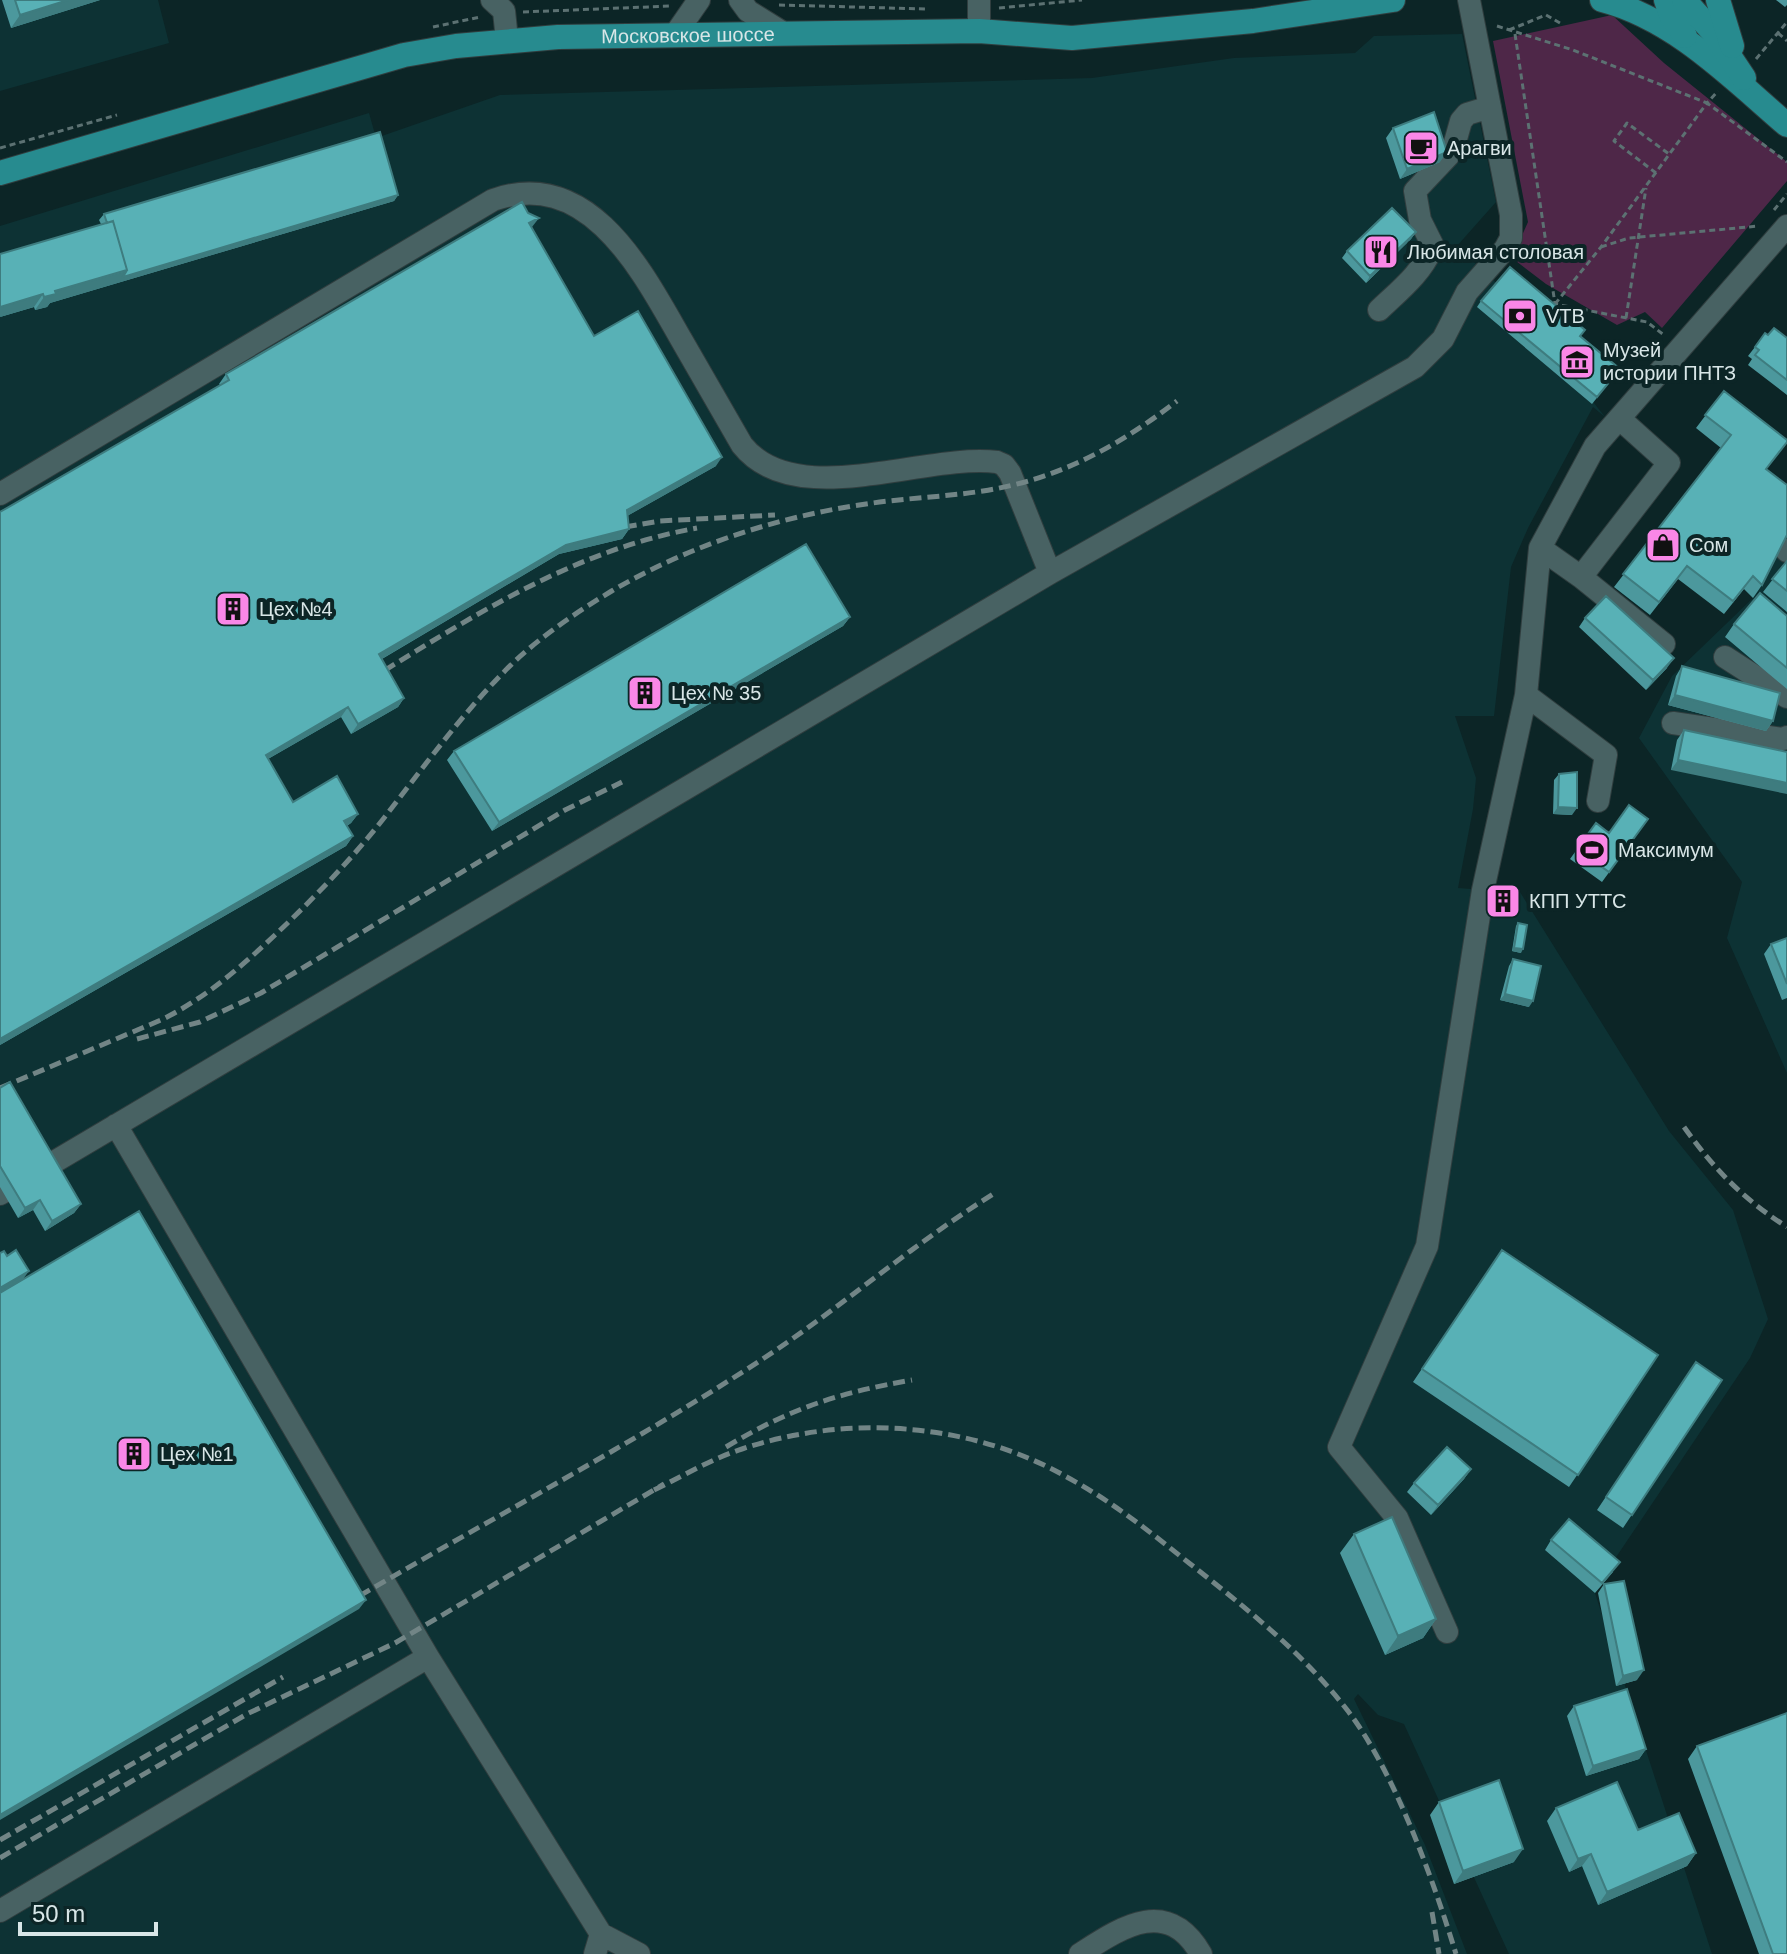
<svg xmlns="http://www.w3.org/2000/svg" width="1787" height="1954" viewBox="0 0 1787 1954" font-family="Helvetica,sans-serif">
	<rect width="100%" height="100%" fill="#0c2526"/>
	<path fill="#0d3234" d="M0,0H158L169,43L0,91Z
		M1462,34L1496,202L1457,246L1507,293L1605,417L1593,407L1528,528L1511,567L1494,716H1455L1476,778L1473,809L1458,888L1483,890L1515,884L1669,1131L1733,1210L1768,1319L1750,1358L1594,1590L1712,1954H1509L1404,1724L1378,1715L1358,1694L1354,1699L1425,1845L1467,1954H0V226L369,113L376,138L500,95L1092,78L1234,58L1355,53L1374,36Z
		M1787,530V1073L1727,938L1742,882L1639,738L1672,676L1753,598Z"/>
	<path fill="#4e2748" d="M1612,15L1664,63L1787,162V181L1662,328L1645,312L1617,325L1546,284L1512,258L1528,222L1493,41Z"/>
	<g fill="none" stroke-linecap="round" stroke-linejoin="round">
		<defs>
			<path id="minor" d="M492,0L504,11L507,40
				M740,0L748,11L785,34
				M979,0V31
				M674,36L699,0
				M1379,310C1400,290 1422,273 1433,246L1420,220L1415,191L1448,156L1454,146L1461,121L1467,114L1490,107
				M0,494L493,200C589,166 642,271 681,339C701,374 722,410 742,445C795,512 924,453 997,462L1004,465L1010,473L1050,573
				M1540,548L1581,577L1664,644
				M1786,550L1787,551
				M1581,577L1669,463L1620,419
				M1725,657L1787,697
				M1526,695L1606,755L1598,801
				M1673,723L1783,739L1787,737
				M116,1125L428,1657
				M0,1194L1050,573L1415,367L1443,339L1467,292L1505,249L1511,238V215L1469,0
				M1447,1632L1397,1518L1339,1447L1427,1246L1483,890L1526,695L1540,548L1595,446L1787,226
				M0,1911L428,1657L601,1934L595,1954
				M601,1934L639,1954
				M1080,1954C1122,1927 1167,1896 1201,1954"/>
			<g id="major">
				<path d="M1602,0C1675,19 1731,77 1787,125"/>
				<path d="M1666,0L1671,15L1685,36"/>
				<path d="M1684,0L1714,33L1744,78"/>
				<path d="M1718,0L1732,46"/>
				<path id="s1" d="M0,173L404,55L456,46L558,37L979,31L1072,38L1253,21L1393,0"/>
			</g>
		</defs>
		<use href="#minor" stroke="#303e3f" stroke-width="24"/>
		<use href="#major" stroke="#303e3f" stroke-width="26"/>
		<path stroke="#5c7172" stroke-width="3" stroke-dasharray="6 4" stroke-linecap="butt" d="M779,5L927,9
			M999,8L1082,0
			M523,12L671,6
			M1497,26L1573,50L1707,103L1718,91
			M433,27L480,17
			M1509,30L1546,15L1560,23
			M1778,33L1787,41
			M1515,34L1555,304L1647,322L1664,335
			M1756,59L1787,22
			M0,148L117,115
			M1656,173L1614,141L1627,123L1669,154
			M1774,210L1787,194
			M1601,247L1629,238L1759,226
			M1555,304L1601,247L1707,103L1787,162
			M1626,318L1646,188"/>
		<use href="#minor" stroke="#486263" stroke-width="22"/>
		<use href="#major" stroke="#278b8f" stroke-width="24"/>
		<path stroke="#728586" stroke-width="5" stroke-dasharray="12 6" stroke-linecap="butt" d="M607,530L660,521L775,515
			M369,680C473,616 574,550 697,528
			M137,1039L200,1022L261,993L565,810L622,782
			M0,1088L161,1020C204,999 240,968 275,935C314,898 351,860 384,818C426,764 466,708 515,661C543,635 577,612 610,592C688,546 776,517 866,504C905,498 944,497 983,491C1059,479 1117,447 1177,401
			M1684,1127C1714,1169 1743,1199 1787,1227
			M726,1447C791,1408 838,1393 912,1380
			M654,1490C683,1476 711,1459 742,1449C846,1414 969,1422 1065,1476C1110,1500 1149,1531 1189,1563C1246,1608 1303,1653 1348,1711C1395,1773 1433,1879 1456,1954
			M344,1605C481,1524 624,1449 758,1362C840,1309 912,1244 995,1193
			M0,1840L283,1677
			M0,1858L247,1714L395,1643L664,1484
			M1432,1912L1439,1954"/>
	</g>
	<path fill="#4c989d" d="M2,0H100L11,28Z
		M1776,0H1787V5L1785,7Z
		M1393,128L1440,162L1400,179L1386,138Z
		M398,195L394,201L50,303L47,307L35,310L34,307L0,317L101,224L99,220L104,214Z
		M531,228L594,336L716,466L627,516L629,529L622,539L559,554L382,659L404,698L398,707L351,734L341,717L268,759L293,802L358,814L351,823L347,826L353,836L346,846L0,1045L220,385L219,384L226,374Z
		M1416,232L1411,239L1366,283L1342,258L1347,251Z
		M1481,301L1620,369L1592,404L1477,307Z
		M1768,335L1787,338V395L1748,365L1752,359L1748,356L1755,347Z
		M1724,391L1767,470L1762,585L1753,598L1744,589L1724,614L1678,579L1650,615L1614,587L1721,448L1696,428Z
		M1787,561V612L1763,592Z
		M1787,616V689L1725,637L1734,624Z
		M850,617L843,626L492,831L447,760L454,751Z
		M1585,618L1667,668L1646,690L1579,627Z
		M1682,666L1773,721L1766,731L1668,705L1676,676Z
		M1684,730L1787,752L1671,770L1677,740Z
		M1559,774L1572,815L1553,814L1554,780Z
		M1648,819L1602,882L1570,859L1596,823L1609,833Z
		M1518,923L1521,953L1512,951L1516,926Z
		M1787,938V998L1782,1000L1764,954L1771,944Z
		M1513,959L1529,1007L1500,1000L1509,966Z
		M0,1088L81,1204L74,1213L45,1231L33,1210L18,1218L0,1187Z
		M1502,1250L1658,1355L1569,1487L1413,1382Z
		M1696,1362L1722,1380L1623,1528L1597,1510Z
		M1471,1469L1464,1479L1431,1515L1407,1492L1414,1483Z
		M1354,1534L1436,1619L1423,1638L1385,1655L1340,1553Z
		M1551,1540L1613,1572L1595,1593L1545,1550Z
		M1604,1584L1637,1680L1616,1686L1598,1593Z
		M1574,1706L1646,1749L1639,1759L1586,1776L1567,1716Z
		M1697,1746L1787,1954H1759L1688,1759Z
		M1439,1802L1514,1862L1454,1884L1430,1815Z
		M1556,1808L1638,1830L1696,1853L1687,1866L1598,1905L1582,1866L1569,1872L1547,1821Z"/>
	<path fill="#3e7c7f" d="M68,0H100L11,28L20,15Z
		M1447,152L1440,162L1400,179L1407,169Z
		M398,195L394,201L50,303L47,307L35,310L44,297L55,291Z
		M539,218L532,227L522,233L529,223Z
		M1416,232L1411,239L1366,283L1370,276Z
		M43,294L34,307L0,317V307Z
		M722,457L716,466L620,520L627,510Z
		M629,529L622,539L559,554L373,664L379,654L566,545Z
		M850,617L843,626L492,831L499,822Z
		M1674,658L1667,668L1646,690L1653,680Z
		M1675,695L1773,721L1766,731L1668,705Z
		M404,698L398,707L351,734L358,724Z
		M348,707L341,717L259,764L266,755Z
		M1678,760L1787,783V794L1671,770Z
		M1558,807L1577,808L1572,815L1553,814Z
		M358,814L351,823L338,831L344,821Z
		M353,836L346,846L0,1045V1039Z
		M1501,902L1508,903L1506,907L1499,905Z
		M1514,948L1523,949L1521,953L1512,951Z
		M1505,994L1533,1001L1529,1007L1500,1000Z
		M40,1200L33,1210L18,1218L25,1208Z
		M81,1204L74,1213L45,1231L52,1221Z
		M29,1271L15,1290L0,1299V1288Z
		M1471,1469L1464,1479L1431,1515L1438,1505Z
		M366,1600L359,1609L0,1820V1815Z
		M1436,1619L1423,1638L1385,1655L1398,1636Z
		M1644,1670L1637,1680L1616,1686L1623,1676Z
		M1646,1749L1639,1759L1586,1776L1593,1766Z
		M1523,1849L1514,1862L1454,1884L1463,1871Z
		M1696,1853L1687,1866L1598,1905L1607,1892Z
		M1591,1854L1582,1866L1569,1872L1578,1859Z"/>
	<path fill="#58b1b6" stroke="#3e7c7f" stroke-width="2" d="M15,0H68L20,15Z
		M1434,112L1447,152L1407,169L1393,128Z
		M380,132L398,195L123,277L127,270L113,221L107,223L104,214Z
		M522,202L528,213L539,218L529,223L594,336L638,311L722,457L627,510L629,529L566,545L379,654L404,698L358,724L348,707L266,755L293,802L337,776L358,814L344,821L353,836L0,1039V512L229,380L226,374Z
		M1392,208L1416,232L1370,276L1347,251Z
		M113,221L127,270L55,291L56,294L44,297L43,294L0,307V254Z
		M1510,267L1585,330L1580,336L1620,369L1597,397L1481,301Z
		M1774,328L1787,338V380L1755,355L1759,350L1755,347L1765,333L1768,335Z
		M1724,391L1787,440V442L1766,469L1787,485V535L1762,585L1753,576L1733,601L1687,566L1659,602L1623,574L1731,435L1705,415Z
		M806,544L850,617L499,822L454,751Z
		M1787,561V591L1772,579Z
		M1760,593L1787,616V668L1734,624Z
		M1606,596L1674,658L1653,680L1585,618Z
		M1682,666L1780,693L1773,721L1675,695Z
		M1684,730L1787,752V783L1678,760Z
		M1577,772V808L1558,807L1559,774Z
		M1629,805L1648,819L1609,872L1577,849L1596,823L1609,833Z
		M1503,892L1510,893L1508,903L1501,902Z
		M1518,923L1527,925L1523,949L1514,948Z
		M1787,938V984L1771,944Z
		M1513,959L1541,966L1533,1001L1505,994Z
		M10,1082L81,1204L52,1221L40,1200L25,1208L0,1166V1088Z
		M139,1211L366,1600L0,1815V1293Z
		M16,1250L29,1271L0,1288V1253L4,1251L7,1256Z
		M1502,1250L1658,1355L1578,1475L1422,1369Z
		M1696,1362L1722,1380L1632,1515L1606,1497Z
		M1447,1447L1471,1469L1438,1505L1414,1483Z
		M1392,1517L1436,1619L1398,1636L1354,1534Z
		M1569,1519L1620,1562L1602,1583L1551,1540Z
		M1624,1581L1644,1670L1623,1676L1604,1584Z
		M1627,1689L1646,1749L1593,1766L1574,1706Z
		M1787,1713V1954H1773L1697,1746Z
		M1499,1780L1523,1849L1463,1871L1439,1802Z
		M1617,1782L1638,1830L1679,1813L1696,1853L1607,1892L1591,1854L1578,1859L1556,1808Z"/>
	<defs>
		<symbol id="cafe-square" viewBox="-11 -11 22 22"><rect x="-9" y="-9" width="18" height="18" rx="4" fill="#fa87e7" stroke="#0c2526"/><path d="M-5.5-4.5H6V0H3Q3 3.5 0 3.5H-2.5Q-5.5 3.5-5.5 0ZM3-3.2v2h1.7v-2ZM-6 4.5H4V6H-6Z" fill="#111"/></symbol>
		<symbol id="restaurant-square" viewBox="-11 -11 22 22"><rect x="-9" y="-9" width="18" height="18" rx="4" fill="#fa87e7" stroke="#0c2526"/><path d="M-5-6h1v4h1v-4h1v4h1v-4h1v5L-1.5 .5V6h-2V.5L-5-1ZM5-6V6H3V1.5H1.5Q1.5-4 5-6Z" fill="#111"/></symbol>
		<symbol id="bank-square" viewBox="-11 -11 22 22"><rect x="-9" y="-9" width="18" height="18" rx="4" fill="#fa87e7" stroke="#0c2526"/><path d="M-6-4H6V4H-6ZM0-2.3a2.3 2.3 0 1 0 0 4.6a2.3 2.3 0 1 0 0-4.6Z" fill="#111"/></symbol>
		<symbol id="museum-square" viewBox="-11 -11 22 22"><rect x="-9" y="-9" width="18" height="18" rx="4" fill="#fa87e7" stroke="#0c2526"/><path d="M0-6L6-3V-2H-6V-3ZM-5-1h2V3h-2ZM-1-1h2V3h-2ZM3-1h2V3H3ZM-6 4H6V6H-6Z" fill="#111"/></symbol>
		<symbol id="shop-square" viewBox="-11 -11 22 22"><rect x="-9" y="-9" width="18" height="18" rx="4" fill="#fa87e7" stroke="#0c2526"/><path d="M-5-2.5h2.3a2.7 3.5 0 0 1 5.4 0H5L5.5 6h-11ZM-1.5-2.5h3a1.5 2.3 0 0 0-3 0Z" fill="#111"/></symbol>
		<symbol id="building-square" viewBox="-11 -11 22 22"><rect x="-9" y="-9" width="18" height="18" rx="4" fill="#fa87e7" stroke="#0c2526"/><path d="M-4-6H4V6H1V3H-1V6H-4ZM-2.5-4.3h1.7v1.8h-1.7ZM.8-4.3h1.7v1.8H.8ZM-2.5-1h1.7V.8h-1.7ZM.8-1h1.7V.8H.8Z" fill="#111"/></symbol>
		<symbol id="stadium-square" viewBox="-11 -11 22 22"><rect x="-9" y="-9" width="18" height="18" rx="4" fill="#fa87e7" stroke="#0c2526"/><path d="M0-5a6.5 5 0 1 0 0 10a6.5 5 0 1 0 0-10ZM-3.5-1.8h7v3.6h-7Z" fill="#111"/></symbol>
	</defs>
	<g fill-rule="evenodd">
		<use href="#cafe-square" x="1401" y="128" width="40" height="40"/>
		<use href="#restaurant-square" x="1361" y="232" width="40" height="40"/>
		<use href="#bank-square" x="1500" y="296" width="40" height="40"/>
		<use href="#museum-square" x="1557" y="342" width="40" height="40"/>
		<use href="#shop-square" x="1643" y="525" width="40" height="40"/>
		<use href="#building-square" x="213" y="589" width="40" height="40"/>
		<use href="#building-square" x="625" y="673" width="40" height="40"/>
		<use href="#stadium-square" x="1572" y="830" width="40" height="40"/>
		<use href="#building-square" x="1483" y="881" width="40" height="40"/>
		<use href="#building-square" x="114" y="1434" width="40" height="40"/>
	</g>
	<g text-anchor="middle" stroke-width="8" stroke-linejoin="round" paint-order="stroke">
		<g font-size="20" fill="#d8e6e7" stroke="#0c2526">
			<text dy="7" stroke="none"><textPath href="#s1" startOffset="706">Московское шоссе</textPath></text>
		</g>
		<g font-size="20" fill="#d8e6e7" stroke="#0c2526" text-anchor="start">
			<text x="1447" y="155">Арагви</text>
			<text x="1407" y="259">Любимая столовая</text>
			<text x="1546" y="323">VTB</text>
			<text x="1603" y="357">Музей<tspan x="1603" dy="23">истории ПНТЗ</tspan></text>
			<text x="1689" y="552">Сом</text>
			<text x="259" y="616">Цех №4</text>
			<text x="671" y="700">Цех № 35</text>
			<text x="1618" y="857">Максимум</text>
			<text x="1529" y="908">КПП УТТС</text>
			<text x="160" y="1461">Цех №1</text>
		</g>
	</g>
	<path d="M20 1922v12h136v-12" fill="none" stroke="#d8e6e7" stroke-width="4"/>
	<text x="32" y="1922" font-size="24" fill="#d8e6e7" stroke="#0c2526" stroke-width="6" paint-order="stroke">50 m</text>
</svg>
